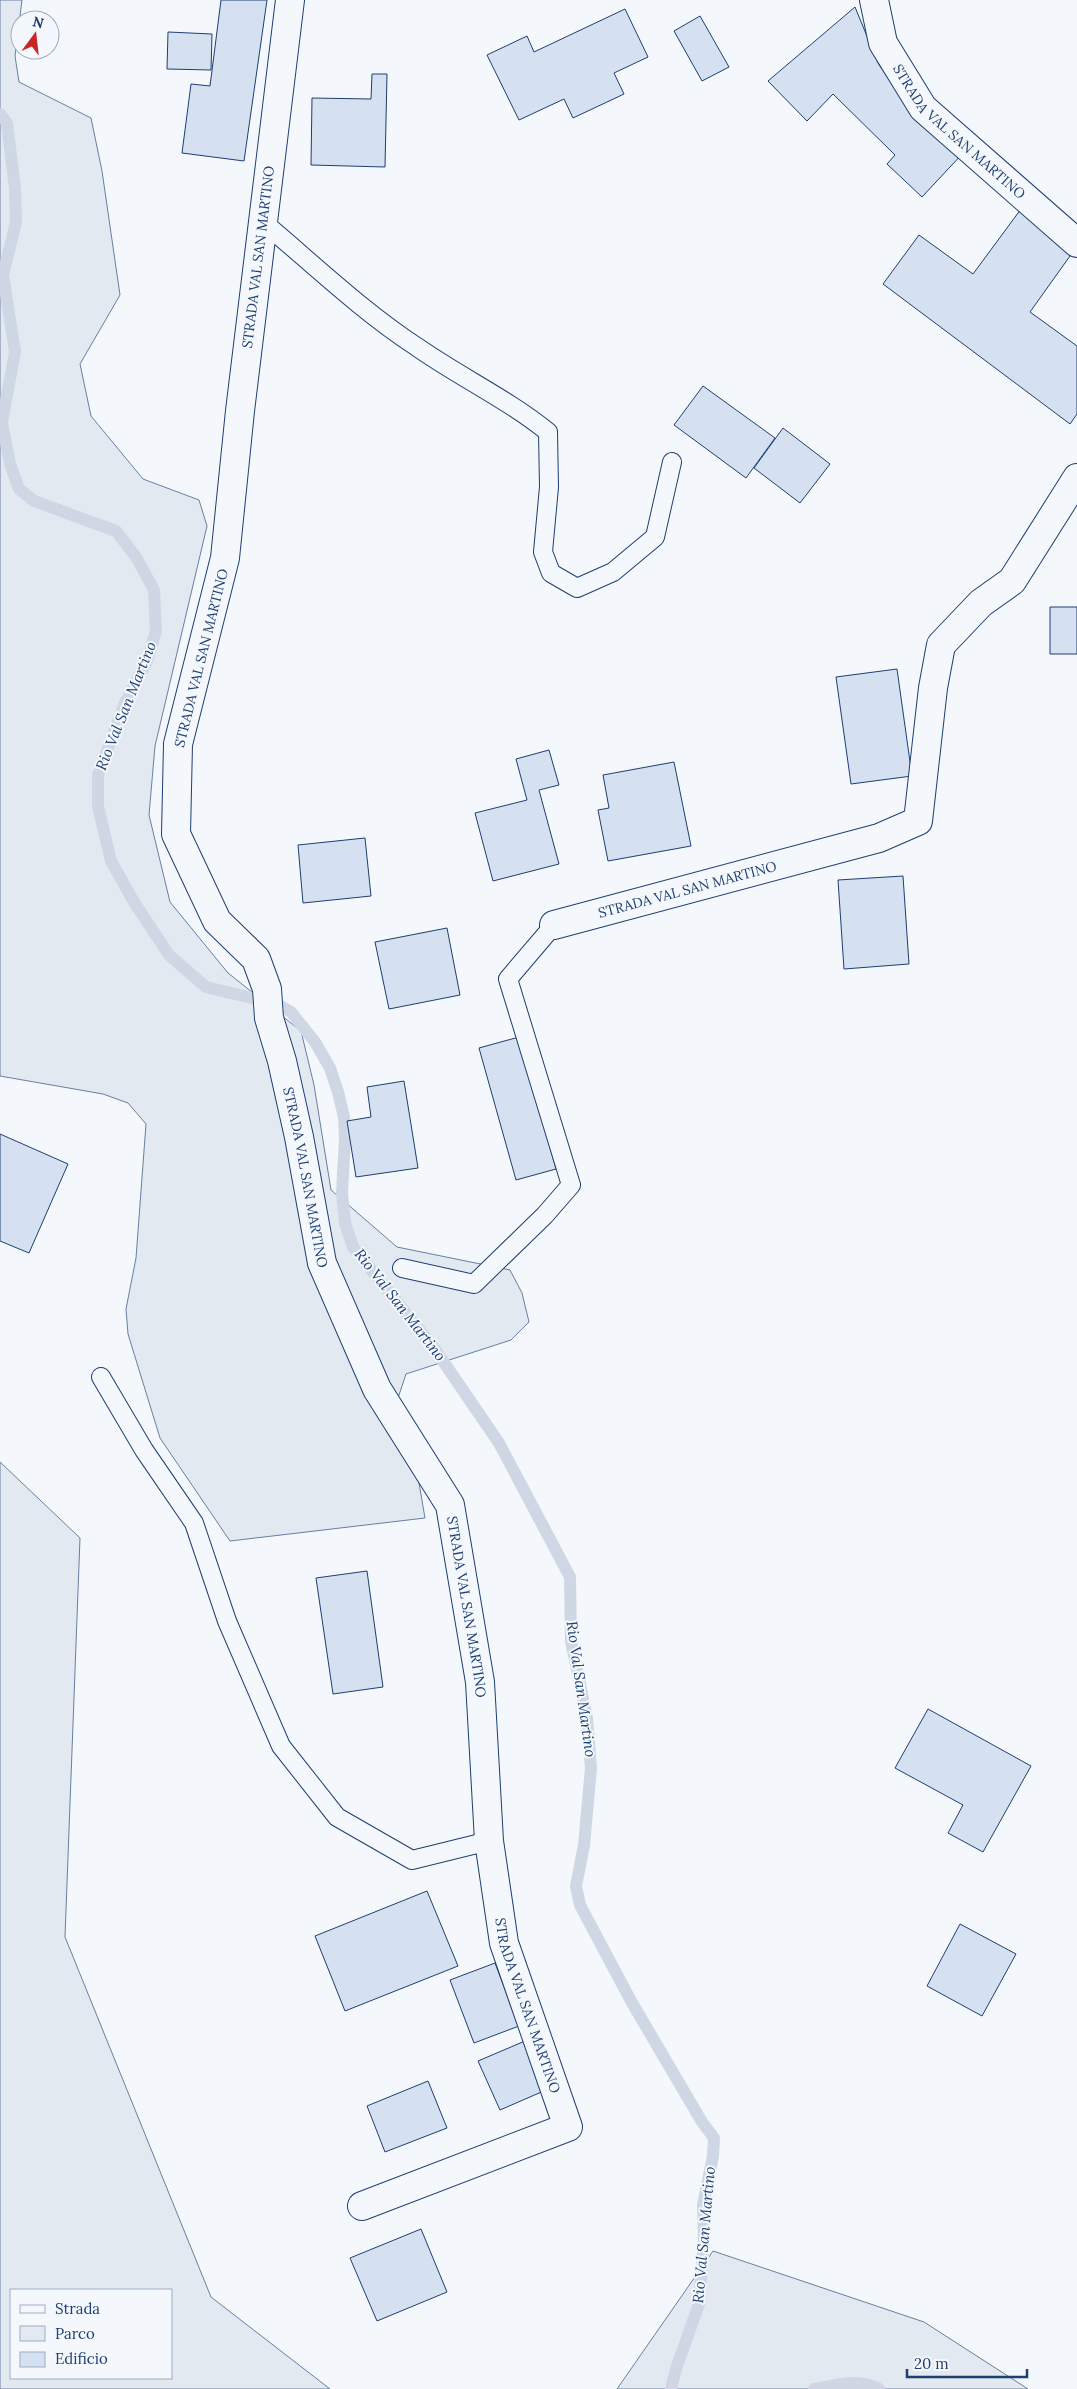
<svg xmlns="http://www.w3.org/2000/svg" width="1077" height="2389" viewBox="0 0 1077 2389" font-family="Lora,serif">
	<rect width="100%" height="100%" fill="#f4f7fb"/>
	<path fill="#e3e9f0" stroke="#687fa3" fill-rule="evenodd" d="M0,0H22L15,56L19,82L91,118L102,171L120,295L80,364L91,416L143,479L199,500L207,526L155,746L149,815L170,902L228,973L301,1031L314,1085L331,1190L397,1247L510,1270L522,1293L529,1322L511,1340L406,1374L397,1401L409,1425L425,1518L230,1541L160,1438L128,1334L126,1309L136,1258L146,1124L128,1103L103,1094L0,1076Z
		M0,1462L80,1538L65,1937L211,2297L330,2389H0ZM171,2290V2378H11V2290Z
		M713,2251L924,2322L1028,2389H617Z"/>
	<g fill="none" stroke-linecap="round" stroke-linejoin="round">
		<path stroke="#cfd7e4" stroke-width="12" d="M0,114L7,123L15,188L16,222L3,275L15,352L2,422L10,464L19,489L34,501L116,531L136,557L154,590L156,631L147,661L125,703L98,775V806L111,861L134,902L169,955L206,987L277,1004L291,1012L315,1042L330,1068L338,1092L344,1117L345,1138L342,1193L345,1223L353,1247L434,1348L499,1443L570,1577L571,1641L587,1718L591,1768L584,1845L576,1886L580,1905L631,2001L702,2122L714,2138L713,2156L703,2205L704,2239L699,2304L676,2369L671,2389
			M814,2389C835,2385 860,2378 879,2389"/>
	</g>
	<path fill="#d5e0f0" stroke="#1d3f73" d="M221,0H267L244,161L182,153L191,84L210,86Z
		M855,7L878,63L902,99L964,152L922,197L887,164L895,155L833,94L807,121L768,81Z
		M625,9L648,57L614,73L624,94L573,118L564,99L519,120L487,55L527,36L534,52Z
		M700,16L729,67L702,81L674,31Z
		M168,32L212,34L211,70L167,69Z
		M372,74H387L385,167L311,165L312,98L371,99Z
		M1021,209L1075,249L1030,312L1077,346V414L1070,424L883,284L919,235L973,274Z
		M703,386L775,438L746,478L674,425Z
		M783,428L830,464L800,503L754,468Z
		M1050,607H1077V654H1050Z
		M897,669L912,776L851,784L836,677Z
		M549,750L559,785L539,790L559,864L493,881L475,813L527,800L516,759Z
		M674,762L691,846L608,861L598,810L609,808L603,775Z
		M365,838L371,896L303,903L298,845Z
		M903,876L909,964L844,969L838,880Z
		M447,928L460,995L389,1009L375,942Z
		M519,1037L556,1169L516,1180L479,1048Z
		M404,1081L418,1168L356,1177L347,1121L371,1117L367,1087Z
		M0,1134L68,1164L29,1253L0,1241Z
		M367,1571L383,1687L333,1694L316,1578Z
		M928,1709L1031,1766L983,1852L948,1833L963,1805L895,1768Z
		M427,1891L458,1966L345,2011L315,1936Z
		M960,1924L1016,1954L982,2016L927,1986Z
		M495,1963L519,2026L474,2043L450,1980Z
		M525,2041L546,2090L500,2110L478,2061Z
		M428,2081L447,2128L385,2152L367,2106Z
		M421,2229L447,2292L377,2321L350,2258Z"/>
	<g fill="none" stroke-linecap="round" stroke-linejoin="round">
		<defs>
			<path id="service" d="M263,222C313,264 362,311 417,347C460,377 507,399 548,432L549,487L543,552L551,573L577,588L613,572L655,537L672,462
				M402,1268L474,1284L545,1215L571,1185L508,979L554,925
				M101,1377L144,1450L194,1523L227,1621L281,1746L337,1817L412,1860L489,1841"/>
			<g id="minor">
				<path id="s1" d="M290,0L240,411L225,558L178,744L176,834L217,921L256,959L267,989L269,1018L282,1061L299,1137L322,1263L377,1389L450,1505L480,1682L489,1841L504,1943L568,2127L362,2206"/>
				<path id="s2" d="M554,925L879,838L918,821L933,688L941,645L981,603L1012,581L1077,478"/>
			</g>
			<g id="tertiary">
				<path id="s3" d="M874,0L883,43L923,108L1077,243"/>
			</g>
		</defs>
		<use href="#service" stroke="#1d3f73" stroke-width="20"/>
		<use href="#minor" stroke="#1d3f73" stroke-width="30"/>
		<use href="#tertiary" stroke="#1d3f73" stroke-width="30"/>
		<use href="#service" stroke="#f4f7fb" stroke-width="18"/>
		<use href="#minor" stroke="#f4f7fb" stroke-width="28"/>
		<use href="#tertiary" stroke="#f4f7fb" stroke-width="28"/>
	</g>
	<g text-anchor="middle" stroke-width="4" stroke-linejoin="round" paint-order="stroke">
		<g font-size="14" fill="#1d3f73" stroke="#f4f7fb">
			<text dy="5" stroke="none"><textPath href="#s3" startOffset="162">STRADA VAL SAN MARTINO</textPath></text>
			<text transform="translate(258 257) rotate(-83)" y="5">STRADA VAL SAN MARTINO</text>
			<text transform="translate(201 658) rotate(-76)" y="5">STRADA VAL SAN MARTINO</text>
			<text dy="5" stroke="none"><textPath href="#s2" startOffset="138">STRADA VAL SAN MARTINO</textPath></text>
			<text dy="5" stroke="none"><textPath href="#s1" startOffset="1219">STRADA VAL SAN MARTINO</textPath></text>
			<text dy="5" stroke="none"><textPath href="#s1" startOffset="1684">STRADA VAL SAN MARTINO</textPath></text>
			<text dy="5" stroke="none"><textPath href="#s1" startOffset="2089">STRADA VAL SAN MARTINO</textPath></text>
		</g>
		<g font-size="15" font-style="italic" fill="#1d3f73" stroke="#f4f7fb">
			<text transform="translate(126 706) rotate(-68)" y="5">Rio Val San Martino</text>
			<text transform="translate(400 1305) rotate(52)" y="5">Rio Val San Martino</text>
			<text transform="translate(581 1689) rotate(82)" y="5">Rio Val San Martino</text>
			<text transform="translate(704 2235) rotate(-85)" y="5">Rio Val San Martino</text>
		</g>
	</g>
	<rect x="10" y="2289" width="162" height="90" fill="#f4f7fb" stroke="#9eadc5"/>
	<rect x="20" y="2305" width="25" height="8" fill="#f4f7fb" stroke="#9eadc5"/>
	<text x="55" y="2314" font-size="15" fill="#1d3f73">Strada</text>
	<rect x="20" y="2326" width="25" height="15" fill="#e3e9f0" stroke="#9eadc5"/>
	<text x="55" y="2339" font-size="15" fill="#1d3f73">Parco</text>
	<rect x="20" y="2352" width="25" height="15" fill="#d5e0f0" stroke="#9eadc5"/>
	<text x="55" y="2364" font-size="15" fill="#1d3f73">Edificio</text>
	<g transform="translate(35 35) rotate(15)"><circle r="24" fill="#f4f7fb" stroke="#9eadc5"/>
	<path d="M0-4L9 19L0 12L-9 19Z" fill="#c62828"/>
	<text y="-8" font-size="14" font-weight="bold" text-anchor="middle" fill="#1d3f73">N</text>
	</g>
	<path d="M907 2369v8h120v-8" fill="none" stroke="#1d3f73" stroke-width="2.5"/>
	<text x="914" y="2369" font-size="15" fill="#1d3f73" stroke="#f4f7fb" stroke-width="4" paint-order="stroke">20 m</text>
</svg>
